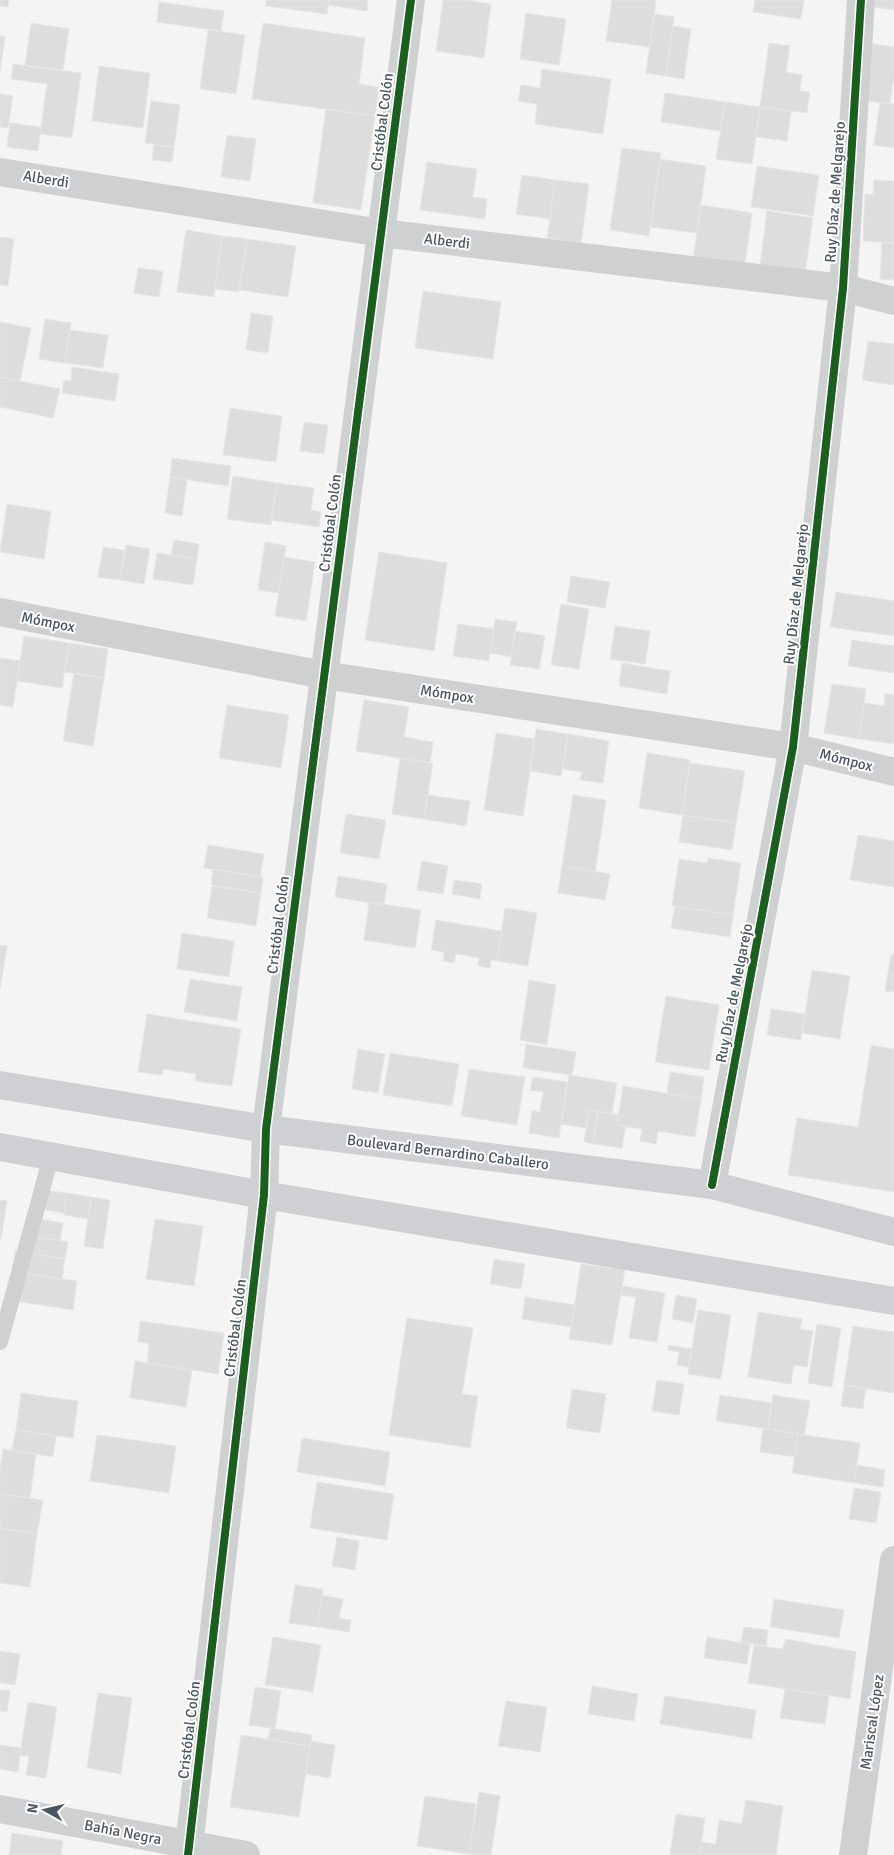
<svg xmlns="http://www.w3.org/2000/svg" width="894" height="1855" viewBox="0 0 894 1855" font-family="Signika,sans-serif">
	<rect width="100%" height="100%" fill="#f4f4f4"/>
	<path fill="#ddddde" stroke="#e5e6e7" d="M0,0H9L8,7L0,6Z
		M266,0H329L327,14L266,6Z
		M329,0H368L367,11L328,5Z
		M443,0H466L491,4L484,58L436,51Z
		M612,0H656L650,47L606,41Z
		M755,0H804L801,19L753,12Z
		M874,0H894V10L873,7Z
		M159,2L224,11L221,31L157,22Z
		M526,13L566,19L559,65L520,59Z
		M654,14L674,17L666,76L646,73Z
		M31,23L69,29L63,70L25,65Z
		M263,23L365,38L359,84L379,87L375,116L252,99Z
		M673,26L691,29L684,79L666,76Z
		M208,30L245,35L236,94L200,89Z
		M0,36L5,37L0,74Z
		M769,43L790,46L786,72L802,75L800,91L810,92L807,113L760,107Z
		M870,43L894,47V77L890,104L862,100Z
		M13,64L81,73L72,138L40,134L47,84L11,79Z
		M99,66L150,73L143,128L92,121Z
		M542,69L611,79L603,134L535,124L537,104L518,101L521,85L540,88Z
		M665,93L725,102L720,131L661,122Z
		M0,94L13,96L8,128L0,127Z
		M151,101L180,105L174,147L145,143Z
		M725,102L760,107L752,164L716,159Z
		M880,102L894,104V148L874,145Z
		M760,107L791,111L787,141L756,137Z
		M326,109L375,116L361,210L313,203Z
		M10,123L41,127L38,151L7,147Z
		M227,135L256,139L250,181L221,177Z
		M154,145L174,147L172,162L152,160Z
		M622,148L661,153L649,236L610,230Z
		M660,159L706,166L697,233L651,227Z
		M427,162L477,169L473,197L487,199L485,219L420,210Z
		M757,166L819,175L813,216L751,207Z
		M522,175L555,180L550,219L516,214Z
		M555,180L589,184L581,243L547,238Z
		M874,180L894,181V243L863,241L865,194L873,195Z
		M701,205L752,213L745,265L693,258Z
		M767,211L813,218L805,273L760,266Z
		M186,230L222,236L214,297L177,292Z
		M222,236L247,239L239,292L215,289Z
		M0,237L14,239L8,286L0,285Z
		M247,239L296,246L288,297L239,290Z
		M882,242L894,243V280L880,279Z
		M138,268L163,271L159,297L134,293Z
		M423,291L501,302L493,359L415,348Z
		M251,313L273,316L268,353L246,350Z
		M45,319L71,323L65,363L39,359Z
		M0,322L31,328L20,381L0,377Z
		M70,330L108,335L103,368L65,363Z
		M868,341L894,344V385L862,380Z
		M72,367L119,374L115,401L62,393L64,380L71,381Z
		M0,377L60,389L53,418L0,407Z
		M230,408L282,416L276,462L223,455Z
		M304,422L328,425L324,454L300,451Z
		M172,458L231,466L228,486L170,477Z
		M233,476L277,483L271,525L227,519Z
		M170,477L187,480L182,516L165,513Z
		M277,483L314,488L311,510L321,512L319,527L271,520Z
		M7,504L51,511L44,559L0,552Z
		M174,540L199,544L197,559L171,555Z
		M265,542L286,546L278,593L258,590Z
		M126,545L150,549L144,584L120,580Z
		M103,547L124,550L120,580L98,577Z
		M379,552L447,563L434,651L365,640Z
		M157,553L197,559L193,585L153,579Z
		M284,557L315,562L306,621L275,616Z
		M571,576L610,582L605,608L567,602Z
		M836,592L894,601V636L830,627Z
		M561,604L589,609L579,669L551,665Z
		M495,619L517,622L511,657L490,653Z
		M458,624L494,629L489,661L453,656Z
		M615,626L650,631L645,664L610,659Z
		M515,631L545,636L539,669L510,665Z
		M24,636L69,643L62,688L17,681Z
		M852,640L894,646V673L848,666Z
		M69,643L108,649L104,678L65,672Z
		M0,658L20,661L13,707L0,705Z
		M622,663L670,671L667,694L619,686Z
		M74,673L104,678L93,746L63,741Z
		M832,684L866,689L859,739L824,733Z
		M885,694L894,695V744L859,739L864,703L884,706Z
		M364,700L409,707L404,737L433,742L430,763L356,751Z
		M227,705L289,715L281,768L219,758Z
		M536,729L568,734L561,776L530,771Z
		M496,733L535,739L523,816L484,810Z
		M568,734L609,741L603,783L580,780L582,772L563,769Z
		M647,753L690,760L682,815L639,808Z
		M400,758L433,763L424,819L392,814Z
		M690,763L745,771L736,823L682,815Z
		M428,795L470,801L466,826L424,819Z
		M573,795L606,800L595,872L562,866Z
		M346,814L386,820L379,859L340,853Z
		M683,815L736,823L732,850L679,842Z
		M858,835L894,841V887L850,880Z
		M208,845L264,854L260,877L204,868Z
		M708,858L741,863L733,915L672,906L679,859L707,863Z
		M422,861L448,866L443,894L417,890Z
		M562,866L610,874L605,900L558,893Z
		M213,869L263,877L261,893L211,885Z
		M338,876L387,884L384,905L335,897Z
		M454,880L482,884L480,899L452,894Z
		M212,886L261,893L256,926L207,918Z
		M369,902L421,910L415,948L364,940Z
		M675,906L733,915L730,937L671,928Z
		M505,908L537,913L528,966L497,961Z
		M436,920L502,931L497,961L491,960L490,968L478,966L479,958L456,954L454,963L443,961L444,952L431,950Z
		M182,933L234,941L229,977L177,969Z
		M0,945L7,946L0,990Z
		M891,954L894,955V992L885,991Z
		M812,970L850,976L840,1039L802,1033Z
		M190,979L242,987L237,1021L184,1012Z
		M529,980L556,985L547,1045L520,1040Z
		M666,996L719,1005L709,1070L655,1062Z
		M771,1009L805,1014L801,1040L767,1035Z
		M147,1014L241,1029L232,1086L195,1081L196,1074L163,1069L162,1075L138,1072Z
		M526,1044L576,1052L572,1075L523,1068Z
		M871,1045L894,1049V1192L788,1175L797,1118L858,1127Z
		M358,1049L385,1054L378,1093L352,1089Z
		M390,1053L459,1064L452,1106L383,1095Z
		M469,1069L525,1077L517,1125L461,1116Z
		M670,1072L704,1077L701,1099L667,1093Z
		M569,1075L617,1083L612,1114L589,1110L586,1128L561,1124Z
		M533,1077L567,1082L559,1138L529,1133L532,1110L540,1112L543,1092L530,1090Z
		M623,1086L701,1099L695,1137L658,1131L656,1144L640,1141L642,1129L617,1125Z
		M589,1110L598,1111L593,1144L584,1142Z
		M598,1111L618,1115L617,1125L626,1126L622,1148L593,1144Z
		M42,1190L67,1193L64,1213L39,1209Z
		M67,1193L91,1197L88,1219L64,1215Z
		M91,1197L110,1200L103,1249L84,1246Z
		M0,1200L7,1201L1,1239H0Z
		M32,1218L63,1223L60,1241L29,1236Z
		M155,1219L203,1226L194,1286L146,1279Z
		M29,1236L68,1242L65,1259L27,1253Z
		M15,1251L65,1259L62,1279L12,1272Z
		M494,1259L525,1264L521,1289L490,1284Z
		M581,1264L625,1270L612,1345L569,1339Z
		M12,1272L77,1281L73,1310L8,1300Z
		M622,1286L665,1293L657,1342L629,1338L636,1297L621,1295Z
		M676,1295L697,1299L693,1323L672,1319Z
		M525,1297L575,1305L571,1327L522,1319Z
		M698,1310L731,1315L721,1379L688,1374Z
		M758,1312L802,1319L800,1329L813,1331L807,1367L794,1365L791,1384L748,1377Z
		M407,1318L473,1328L462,1394L478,1396L470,1448L389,1435Z
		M140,1321L224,1333L218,1374L147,1363L149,1343L138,1342Z
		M817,1324L841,1328L832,1387L808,1383Z
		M853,1326L894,1332V1393L844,1385Z
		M668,1345L692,1349L689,1367L677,1365L679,1352L668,1350Z
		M135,1361L192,1370L186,1407L130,1398Z
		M657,1380L684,1384L679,1415L652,1411Z
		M844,1385L866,1388L863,1409L841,1406Z
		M572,1389L606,1394L600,1433L566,1428Z
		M21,1393L78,1401L73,1438L16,1430Z
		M720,1395L772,1403L768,1429L716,1421Z
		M773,1395L810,1401L804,1435L768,1429Z
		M763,1428L798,1434L795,1457L760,1452Z
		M16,1430L56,1436L53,1457L12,1450Z
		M798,1434L860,1443L854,1483L792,1473Z
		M97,1435L176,1446L169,1493L90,1481Z
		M302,1438L390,1452L385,1486L297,1472Z
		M3,1449L36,1454L30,1498L0,1494V1468Z
		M857,1465L885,1470L883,1487L854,1483Z
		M317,1482L394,1494L387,1540L310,1528Z
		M854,1488L881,1492L876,1523L849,1519Z
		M0,1494L43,1500L37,1534L0,1528Z
		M0,1528L37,1534L30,1587L0,1583Z
		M337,1537L359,1541L355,1570L332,1566Z
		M295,1585L323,1589L317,1627L289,1623Z
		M322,1595L343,1599L339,1618L351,1620L349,1632L317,1627Z
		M774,1599L844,1610L839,1638L770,1627Z
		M744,1627L768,1630L766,1646L741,1642Z
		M273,1637L321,1645L313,1692L265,1685Z
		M707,1637L750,1644L747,1664L704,1658Z
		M786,1639L856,1652L850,1699L748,1683L754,1645L782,1649Z
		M0,1651L20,1654L15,1685L0,1683Z
		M592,1686L638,1694L634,1721L588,1714Z
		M255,1687L281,1691L275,1729L249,1725Z
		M785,1689L829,1696L825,1724L780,1718Z
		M0,1690L10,1691L7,1712L0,1711Z
		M98,1693L132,1698L121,1774L87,1768Z
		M665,1696L756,1710L752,1739L660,1724Z
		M506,1701L547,1707L540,1752L498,1746Z
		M28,1702L57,1707L46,1778L26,1775L29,1756L20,1755Z
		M270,1728L312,1735L310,1746L268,1740Z
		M241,1735L310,1746L299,1817L230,1807Z
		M311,1741L335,1745L330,1778L306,1774Z
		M0,1745L21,1748L18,1772L0,1769Z
		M479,1792L500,1796L491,1855L469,1854Z
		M425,1796L476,1804L469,1854L417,1846Z
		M746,1800L783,1806L776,1855H700L702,1842L716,1844L719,1820L742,1824Z
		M676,1814L705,1818L700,1855H670Z
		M12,1833L63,1841L61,1855H9Z"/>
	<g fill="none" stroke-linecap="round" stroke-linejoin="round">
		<path stroke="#ced0d2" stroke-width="16" d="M0,1342L51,1157"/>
		<path stroke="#ced0d2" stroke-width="28" d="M0,172L381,233L843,288L894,301
			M0,612L324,675L793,747L894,772
			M712,1185L793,747L843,288L861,0
			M0,1809L246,1855
			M188,1855L264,1195L266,1129L411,0
			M853,1855L894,1560"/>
		<path stroke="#ced0d4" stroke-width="28" d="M0,1085L266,1129L712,1185L894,1232
			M0,1147L264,1195L894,1301"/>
		<defs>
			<path id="cycleway" d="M712,1185L793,747L843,288L861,0
				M188,1855L264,1195L266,1129L411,0"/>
		</defs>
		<use href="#cycleway" stroke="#fff" stroke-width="11"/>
		<use href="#cycleway" stroke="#1b5e20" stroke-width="8"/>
	</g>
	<g text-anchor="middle" stroke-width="4" stroke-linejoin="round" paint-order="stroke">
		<g font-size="15" fill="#4a5661" stroke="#fff">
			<text transform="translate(382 122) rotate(-83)" y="5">Cristóbal Colón</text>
			<text transform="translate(46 179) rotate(9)" y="5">Alberdi</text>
			<text transform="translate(835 192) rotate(-86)" y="5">Ruy Díaz de Melgarejo</text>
			<text transform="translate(447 241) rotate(7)" y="5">Alberdi</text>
			<text transform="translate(330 523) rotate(-83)" y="5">Cristóbal Colón</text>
			<text transform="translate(796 594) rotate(-84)" y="5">Ruy Díaz de Melgarejo</text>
			<text transform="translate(48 622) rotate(11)" y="5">Mómpox</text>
			<text transform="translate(447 694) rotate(9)" y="5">Mómpox</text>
			<text transform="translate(846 760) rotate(14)" y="5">Mómpox</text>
			<text transform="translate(278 925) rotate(-83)" y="5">Cristóbal Colón</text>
			<text transform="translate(734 993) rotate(-79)" y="5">Ruy Díaz de Melgarejo</text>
			<text transform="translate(448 1152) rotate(7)" y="5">Boulevard Bernardino Caballero</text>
			<text transform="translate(235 1328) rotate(-83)" y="5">Cristóbal Colón</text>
			<text transform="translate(872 1722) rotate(-82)" y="5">Mariscal López</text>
			<text transform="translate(189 1730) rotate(-83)" y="5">Cristóbal Colón</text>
			<text transform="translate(123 1832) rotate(11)" y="5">Bahía Negra</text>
		</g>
	</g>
	<g transform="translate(45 1810) rotate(278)" stroke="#ffffff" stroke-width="4" paint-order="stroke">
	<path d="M0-4L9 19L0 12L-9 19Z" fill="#4a5661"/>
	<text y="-8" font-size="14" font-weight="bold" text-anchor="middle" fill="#4a5661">N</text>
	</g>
</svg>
